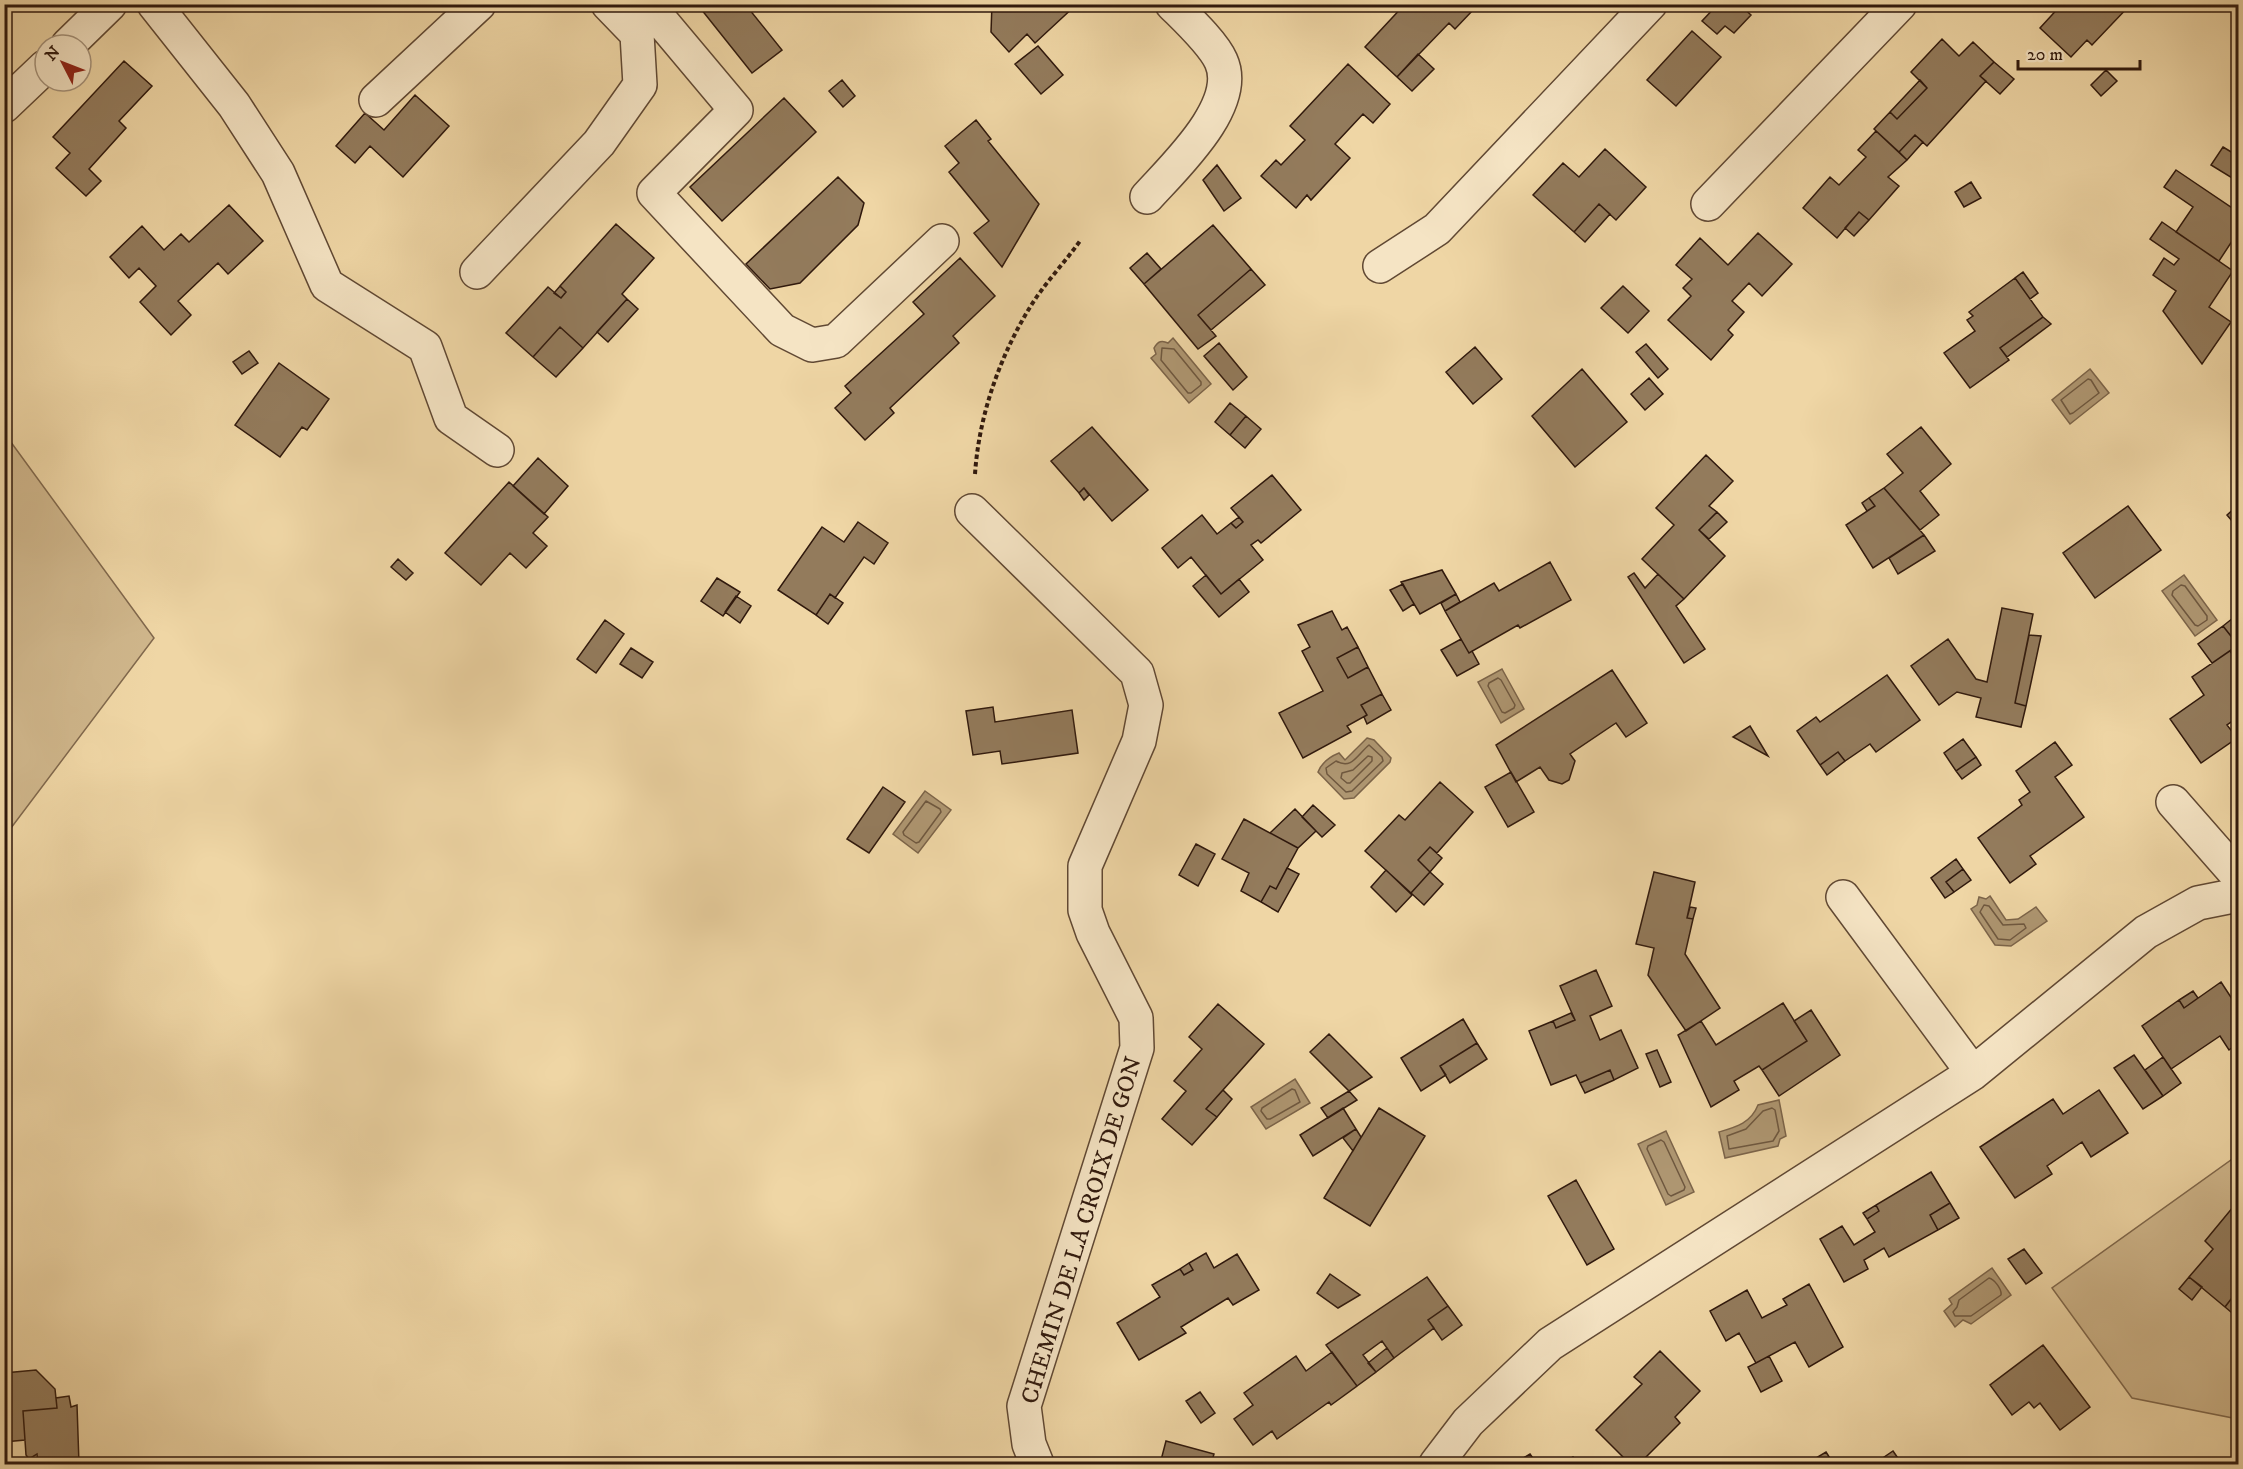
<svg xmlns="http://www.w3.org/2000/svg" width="2243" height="1469" viewBox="0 0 2243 1469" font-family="'IM FELL DW Pica',serif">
	<rect width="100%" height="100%" fill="#efd6a5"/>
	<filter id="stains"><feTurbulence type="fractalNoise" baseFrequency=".00333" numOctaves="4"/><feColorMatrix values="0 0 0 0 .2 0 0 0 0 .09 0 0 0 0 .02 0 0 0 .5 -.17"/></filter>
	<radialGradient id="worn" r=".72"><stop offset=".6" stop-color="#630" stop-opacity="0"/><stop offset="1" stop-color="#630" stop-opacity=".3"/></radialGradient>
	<path fill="#cfb68b" stroke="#80684c" stroke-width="1.5" d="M5,434L154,638L5,836H4Z
		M2238,1155V1419L2132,1398L2052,1288Z"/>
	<path fill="#ae9671" stroke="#7c6449" stroke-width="1.5" d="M1173,338L1211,384L1189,403L1151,358L1156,354L1154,348C1158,341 1162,340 1168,343Z
		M2090,369L2109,393L2070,424L2052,400Z
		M2184,575L2217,620L2195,636L2162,591Z
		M1502,669L1524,709L1501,723L1478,682Z
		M1367,738L1374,740L1391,758L1390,762L1354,798L1344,799L1318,772C1322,762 1329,757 1339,753L1345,760Z
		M925,791L951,810L918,853L893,834Z
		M1990,896L2006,920L2018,919L2036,907L2047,921L2011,946L1995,945L1971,909L1977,905L1979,897L1986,899Z
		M1295,1079L1310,1103L1266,1129L1251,1107Z
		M1779,1100L1786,1136L1780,1139L1778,1146L1725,1158L1719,1132C1736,1127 1751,1123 1758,1105Z
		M1666,1131L1694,1192L1666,1205L1638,1144Z
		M1992,1268L2011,1295L1971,1324L1963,1320L1955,1327L1944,1311L1952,1304L1949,1299Z"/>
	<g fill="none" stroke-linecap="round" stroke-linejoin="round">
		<path stroke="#6f583f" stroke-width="1.5" d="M1162,348L1174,349L1201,382V385L1191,393H1188L1161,360Z
			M2088,379L2091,380L2099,393L2073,413L2070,414L2061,400Z
			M2181,585L2185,586L2207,616V620L2198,626L2195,625L2172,595L2173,591Z
			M1498,678L1501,680L1515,705L1514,708L1505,713L1502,712L1488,686L1489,683Z
			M1369,745L1382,757L1383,761L1352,791L1346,792L1327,774L1326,768L1336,761C1352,770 1357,755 1369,745Z
			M1368,756L1372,757V761L1350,783H1347L1341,778L1342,773L1353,770Z
			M926,801L940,809L941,812L919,842L916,843L904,835L903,832Z
			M1984,905L1989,906L2003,925L2024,924L2026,928L2010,940L1998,939L1980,912Z
			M1292,1089L1295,1090L1300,1102L1270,1119H1267L1261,1111L1262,1108Z
			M1772,1108L1775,1110L1779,1131L1773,1141L1729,1149L1727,1136L1746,1129L1763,1111Z
			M1661,1140L1664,1142L1685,1187L1684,1190L1671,1196L1668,1194L1647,1149L1648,1146Z
			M1989,1278C1994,1279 2002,1289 2001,1295L1971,1316H1955L1953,1312L1957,1307L1959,1300Z"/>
	</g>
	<path fill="#937b5c" stroke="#30190d" stroke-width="1.5" d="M697,4H745L782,50L752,73Z
		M992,4H1077L1035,43L1027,34L1009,52L991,32Z
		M1405,4H1467L1473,10L1455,29L1449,23L1397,77L1365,47Z
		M1718,4H1739L1751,15L1734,33L1725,26L1717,34L1702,21Z
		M2062,4H2131L2092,45L2087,40L2071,57L2040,28Z
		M1692,31L1721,57L1676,106L1647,80Z
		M1942,39L1959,56L1973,42L1994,62L1980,76L1986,81L1927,146L1915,135L1899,152L1874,129L1890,112L1897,119L1927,88L1911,72Z
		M1038,46L1063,75L1041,94L1015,64Z
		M1418,54L1434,69L1412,91L1397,77Z
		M124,61L152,86L119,121L126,128L89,169L101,181L86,196L56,168L70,153L53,137Z
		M1994,62L2014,79L2000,94L1980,76Z
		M1348,64L1390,104L1373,123L1363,114L1335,144L1350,158L1311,200L1307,195L1296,208L1261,176L1276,160L1281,165L1305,140L1290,126Z
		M2106,70L2117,81L2101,96L2091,85Z
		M842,80L855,96L843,107L829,91Z
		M1920,80L1927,88L1897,119L1890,112Z
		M415,95L449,126L403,177L370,146L355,163L336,146L365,113L384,130Z
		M784,98L816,132L722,221L690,187Z
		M976,120L991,139L988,141L1039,204L1002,267L974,233L989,221L949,172L959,163L945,146Z
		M1876,131L1907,160L1888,177L1899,186L1869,220L1859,212L1837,238L1803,208L1830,177L1839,185L1866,157L1858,150Z
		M1915,135L1923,142L1907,160L1899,152Z
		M2223,147L2238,156L2237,181L2211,165Z
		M1605,149L1646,187L1616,220L1599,204L1574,232L1533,195L1563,163L1579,177Z
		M1217,165L1241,198L1224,211L1203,180Z
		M2176,170L2238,212V232L2219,261L2176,232L2193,207L2164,187Z
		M838,177L864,203L858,225L800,283L770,289L746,264Z
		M1971,182L1981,198L1964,207L1955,192Z
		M1599,204L1610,214L1585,242L1574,232Z
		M229,205L263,241L228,274L218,263L178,301L191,315L171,335L140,302L156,286L139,268L129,278L110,257L142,226L164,250L181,234L189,242Z
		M1859,212L1869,220L1854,236L1845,228Z
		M2162,222L2233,271L2209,307L2231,322L2202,364L2163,311L2176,291L2153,275L2164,258L2174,265L2179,259L2150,239Z
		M616,224L654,258L622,294L627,299L583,348L560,327L533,357L506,333L548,287L561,298L566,292L560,286Z
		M1213,225L1251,269L1198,315L1216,336L1198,349L1144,284Z
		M1758,233L1792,264L1762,296L1749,283L1732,301L1744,312L1728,330L1733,335L1711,360L1668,320L1691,296L1683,288L1692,279L1676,265L1700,238L1728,265Z
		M1147,253L1161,269L1144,284L1130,268Z
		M960,258L995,296L953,336L959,343L890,408L894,413L865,440L835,408L851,393L845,386L924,314L913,302Z
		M1251,269L1265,285L1211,330L1198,315Z
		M2023,272L2038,293L2030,299L2015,278Z
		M2015,278L2043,317L2000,348L2009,360L1970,388L1944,353L1975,331L1967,320L1973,316L1969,312Z
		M560,286L566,292L561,298L554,293Z
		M1623,286L1649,311L1628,333L1601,308Z
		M627,299L638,309L608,342L597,332Z
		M2043,317L2051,324L2007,357L2000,348Z
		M560,327L583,348L556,377L533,357Z
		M1219,343L1247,377L1233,390L1204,356Z
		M1646,344L1668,369L1658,378L1636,352Z
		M1475,347L1502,379L1473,404L1446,372Z
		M249,351L258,363L242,374L233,362Z
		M279,363L329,399L307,430L302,427L280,457L235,425Z
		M1582,369L1627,422L1575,467L1532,416Z
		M1649,378L1663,394L1645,410L1631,394Z
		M1230,403L1246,416L1230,435L1215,422Z
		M1246,416L1261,429L1245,448L1230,435Z
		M1092,427L1148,490L1112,521L1084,488L1079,493L1051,461Z
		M1921,427L1951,464L1920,491L1939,515L1920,530L1884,488L1903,473L1887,454Z
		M1706,455L1733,481L1709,506L1717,512L1699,530L1725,556L1684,599L1642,559L1674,525L1656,508Z
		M538,458L568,486L544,514L513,486Z
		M1272,475L1301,510L1261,543L1258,540L1251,545L1263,560L1221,594L1191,557L1178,568L1162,548L1202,515L1217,534L1231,523L1236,528L1243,522L1231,508Z
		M509,482L548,517L533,533L547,546L526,568L510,553L481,585L445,553Z
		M1084,488L1089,495L1084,500L1079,493Z
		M1884,488L1924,535L1873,568L1846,525L1875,506L1869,498Z
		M1869,498L1875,506L1867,511L1862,503Z
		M2238,505V528L2227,515Z
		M2128,506L2161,550L2095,598L2063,553Z
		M1717,512L1727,522L1709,539L1699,530Z
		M1239,517L1243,522L1236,528L1231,523Z
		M858,522L888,543L874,564L864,557L835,598L830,594L816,615L778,590L822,527L844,542Z
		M1924,535L1935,551L1898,574L1889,558Z
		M398,559L413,573L406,580L391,567Z
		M1550,562L1571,600L1520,628L1518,625L1469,653L1445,611L1494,583L1499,591Z
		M1442,570L1456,594L1420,614L1401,582Z
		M1634,573L1645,588L1658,574L1684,599L1676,606L1705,649L1684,663L1628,577Z
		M1206,575L1221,594L1239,579L1249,592L1219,617L1193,586Z
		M717,578L740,592L723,616L701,601Z
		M1403,584L1414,604L1403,611L1390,590Z
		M830,594L843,603L828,624L816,615Z
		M1456,594L1460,602L1445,611L1441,603Z
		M736,596L751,606L740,623L725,612Z
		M2002,608L2033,614L2015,703L2026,706L2021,727L1976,717L1981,698L1957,692L1939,705L1911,666L1948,639L1976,679L1987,682Z
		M1332,611L1342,630L1347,627L1358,647L1337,658L1348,678L1368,667L1382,694L1361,705L1367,715L1347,726L1351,732L1303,758L1279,713L1323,691L1302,651L1310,647L1298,625Z
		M2238,614V645L2223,626Z
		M605,620L624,634L596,673L577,659Z
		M2223,626L2238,645L2212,663L2198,644Z
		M2029,635L2041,636L2026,706L2015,703Z
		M1461,639L1469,653L1472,651L1479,664L1457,676L1441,650Z
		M1358,647L1368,667L1348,678L1337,658Z
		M631,648L653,662L642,678L620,664Z
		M2230,651L2238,662V717L2227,725L2237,738L2201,763L2170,719L2204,695L2192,677Z
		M1612,670L1647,723L1626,737L1616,723L1570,754L1575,761L1569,780L1562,784L1549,780L1540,767L1516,782L1496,745Z
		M1887,675L1920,720L1876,752L1870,744L1845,761L1838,752L1820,765L1797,731L1816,717L1820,722Z
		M1382,694L1391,710L1367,724L1364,717L1367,715L1361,705Z
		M993,707L995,722L1072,710L1078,753L1002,764L1000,751L973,755L966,711Z
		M1750,726L1768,756L1733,737Z
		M1963,739L1976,757L1956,771L1944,753Z
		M2055,742L2072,765L2055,777L2084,817L2030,856L2036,864L2010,883L1978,838L2022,805L2019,800L2030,792L2016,771Z
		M1838,752L1845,761L1827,775L1820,765Z
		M1976,757L1981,765L1962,779L1956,771Z
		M1511,772L1534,812L1508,827L1485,787Z
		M1440,782L1473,812L1437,853L1430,847L1418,860L1430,872L1411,893L1365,851L1399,815L1405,820Z
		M883,787L905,802L869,853L847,839Z
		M1313,805L1335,825L1322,837L1302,817Z
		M1295,809L1316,831L1298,848L1270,833Z
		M1244,819L1298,848L1276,889L1270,886L1261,902L1241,891L1249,873L1222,859Z
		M1196,844L1215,854L1198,886L1179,875Z
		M1430,847L1442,858L1430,872L1418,860Z
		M1956,859L1963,869L1946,882L1954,892L1945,898L1931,878Z
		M1287,868L1299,874L1278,912L1261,902L1270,886L1276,889Z
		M1963,869L1971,880L1954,892L1946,882Z
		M1386,870L1412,895L1396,912L1371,887Z
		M1430,872L1443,884L1424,905L1411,893Z
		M1654,872L1695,882L1687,918L1693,919L1685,954L1720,1008L1686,1031L1648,975L1654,948L1636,944Z
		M1690,907L1696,908L1693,919L1687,918Z
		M1596,970L1612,1006L1590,1016L1600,1040L1621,1030L1638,1068L1614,1080L1610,1070L1580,1083L1576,1075L1551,1085L1529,1031L1553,1021L1556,1028L1575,1020L1560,986Z
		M2221,982L2238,1008V1043L2229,1050L2220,1036L2171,1069L2142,1026L2179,1000L2184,1008Z
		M2193,991L2198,998L2184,1008L2179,1000Z
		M1783,1003L1807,1041L1762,1070L1759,1066L1734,1081L1739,1090L1711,1107L1678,1035L1701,1021L1716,1045Z
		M1218,1004L1264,1044L1206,1109L1217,1117L1192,1145L1162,1119L1186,1091L1174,1081L1202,1049L1189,1037Z
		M1811,1010L1840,1055L1779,1096L1762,1070L1807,1041L1794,1021Z
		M1571,1013L1575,1020L1556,1028L1553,1021Z
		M1463,1019L1477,1043L1440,1066L1446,1075L1421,1091L1401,1058Z
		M1329,1034L1372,1077L1349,1091L1310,1052Z
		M1477,1043L1487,1059L1450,1083L1440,1066Z
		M1657,1050L1671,1082L1660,1087L1646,1054Z
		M2134,1055L2163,1096L2143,1109L2114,1068Z
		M2163,1057L2181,1083L2163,1096L2145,1070Z
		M1610,1070L1614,1080L1585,1093L1580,1083Z
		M1223,1090L1232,1099L1217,1117L1206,1109Z
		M2099,1090L2128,1133L2091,1157L2082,1142L2047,1166L2052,1174L2015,1198L1980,1147L2053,1099L2063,1114Z
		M1349,1091L1357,1100L1328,1118L1321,1108Z
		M1343,1108L1356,1129L1313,1156L1300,1135Z
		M1379,1108L1425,1136L1370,1226L1324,1198Z
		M1356,1129L1361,1137L1353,1151L1343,1138Z
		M1931,1172L1950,1203L1930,1215L1938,1230L1889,1257L1884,1248L1864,1260L1868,1269L1844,1282L1820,1239L1842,1226L1854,1245L1875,1232L1867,1219L1879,1211L1876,1205Z
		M1576,1180L1614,1249L1587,1265L1548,1196Z
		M2238,1201V1290L2225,1307L2189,1277L2213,1249L2205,1241Z
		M1950,1203L1959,1218L1938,1230L1930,1215Z
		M1876,1205L1879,1211L1867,1219L1863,1213Z
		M2024,1249L2042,1273L2026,1284L2008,1259Z
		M1206,1253L1214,1268L1237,1254L1259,1290L1233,1305L1228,1298L1181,1327L1186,1333L1139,1360L1117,1323L1160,1297L1152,1285L1180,1269L1184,1275L1193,1270L1189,1263Z
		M1189,1263L1193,1270L1184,1275L1180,1269Z
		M1330,1274L1360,1295L1338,1308L1317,1293Z
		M1427,1277L1448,1306L1428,1320L1434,1328L1394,1358L1382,1341L1363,1355L1376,1372L1357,1386L1326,1345Z
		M2189,1277L2202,1287L2192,1300L2179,1289Z
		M1809,1284L1843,1347L1809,1367L1795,1342L1756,1363L1739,1333L1726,1341L1710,1311L1747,1290L1762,1318L1787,1305L1783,1299Z
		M2238,1290V1315L2237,1317L2225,1307Z
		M1448,1306L1462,1325L1442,1340L1428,1320Z
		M2043,1345L2090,1407L2060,1430L2040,1403L2034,1408L2029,1402L2012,1415L1990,1385Z
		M1387,1348L1394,1358L1376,1372L1368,1363Z
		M1660,1351L1700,1391L1675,1417L1680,1423L1639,1464H1630L1596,1430L1642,1384L1634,1377Z
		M1332,1352L1357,1386L1331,1405L1329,1402L1277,1439L1272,1431L1253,1445L1234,1419L1253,1405L1244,1393L1296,1356L1306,1371Z
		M1769,1356L1782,1381L1761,1392L1748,1367Z
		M36,1370L55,1389L57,1408L23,1411L25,1440L4,1442V1373Z
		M1200,1392L1215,1413L1201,1423L1186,1401Z
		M69,1396L71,1407L77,1405L79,1464H38L37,1454L29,1459L26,1455L23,1411L57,1408L56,1398Z
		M1166,1441L1214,1454L1211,1464H1160Z
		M1893,1451L1902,1464H1874Z
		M1826,1452L1833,1463L1831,1464H1806Z
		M1530,1454L1537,1464H1513Z
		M1573,1457L1578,1464H1560Z"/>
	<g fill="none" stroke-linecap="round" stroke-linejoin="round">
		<defs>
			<path id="minor" d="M154,4L234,105L278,173L327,285L425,347L451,418L497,450
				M647,4L736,110L654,193L782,330L812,345L836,341L942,241
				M68,45L110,4
				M376,100L479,4
				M4,106L45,67
				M1147,197C1174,167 1241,105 1221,61C1213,43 1187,19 1172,4
				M1708,204L1900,4
				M1380,266L1437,229L1650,4
				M477,272L599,143L640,85L637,34L608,4
				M972,511L1137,673L1146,705L1139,741L1085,866V910L1093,933L1136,1018L1137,1048L1024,1406L1029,1444L1037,1464
				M2173,802L2238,876
				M1843,897L1973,1073
				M1436,1464L1468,1422L1550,1344L1973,1073L2146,932L2198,903L2238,895"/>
		</defs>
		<use href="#minor" stroke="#604833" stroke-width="36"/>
		<path stroke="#30190d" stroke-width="4" stroke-dasharray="4.5 3" stroke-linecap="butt" d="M975,474C979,415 1000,355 1032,304C1046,282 1065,262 1080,241"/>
		<use href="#minor" stroke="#f5e4c4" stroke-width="33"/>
	</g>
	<g text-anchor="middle" stroke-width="4.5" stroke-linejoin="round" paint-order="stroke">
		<g font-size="24" fill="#30190d" stroke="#f5e4c4">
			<text transform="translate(1081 1230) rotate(-73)" y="8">CHEMIN DE LA CROIX DE GON</text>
		</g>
	</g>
	<rect width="2243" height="1469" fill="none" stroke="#efd6a5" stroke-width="24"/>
	<rect x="6" y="6" width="2231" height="1457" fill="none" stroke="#30190d" stroke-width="3"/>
	<rect x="12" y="12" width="2219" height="1445" fill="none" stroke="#30190d" stroke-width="1.5"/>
	<g transform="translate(63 63) rotate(312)"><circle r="28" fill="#f5e4c4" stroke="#a6937b" stroke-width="1.5"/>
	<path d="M0-4.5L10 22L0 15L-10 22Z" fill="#8f2418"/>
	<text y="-9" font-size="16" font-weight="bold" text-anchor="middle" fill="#30190d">N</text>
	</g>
	<path d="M2018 60v9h122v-9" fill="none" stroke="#30190d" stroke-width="3"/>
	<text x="2027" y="60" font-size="18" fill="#30190d" stroke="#f5e4c4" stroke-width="4.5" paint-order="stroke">20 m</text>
	<rect width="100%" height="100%" filter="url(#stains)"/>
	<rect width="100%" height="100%" fill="url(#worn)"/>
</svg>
